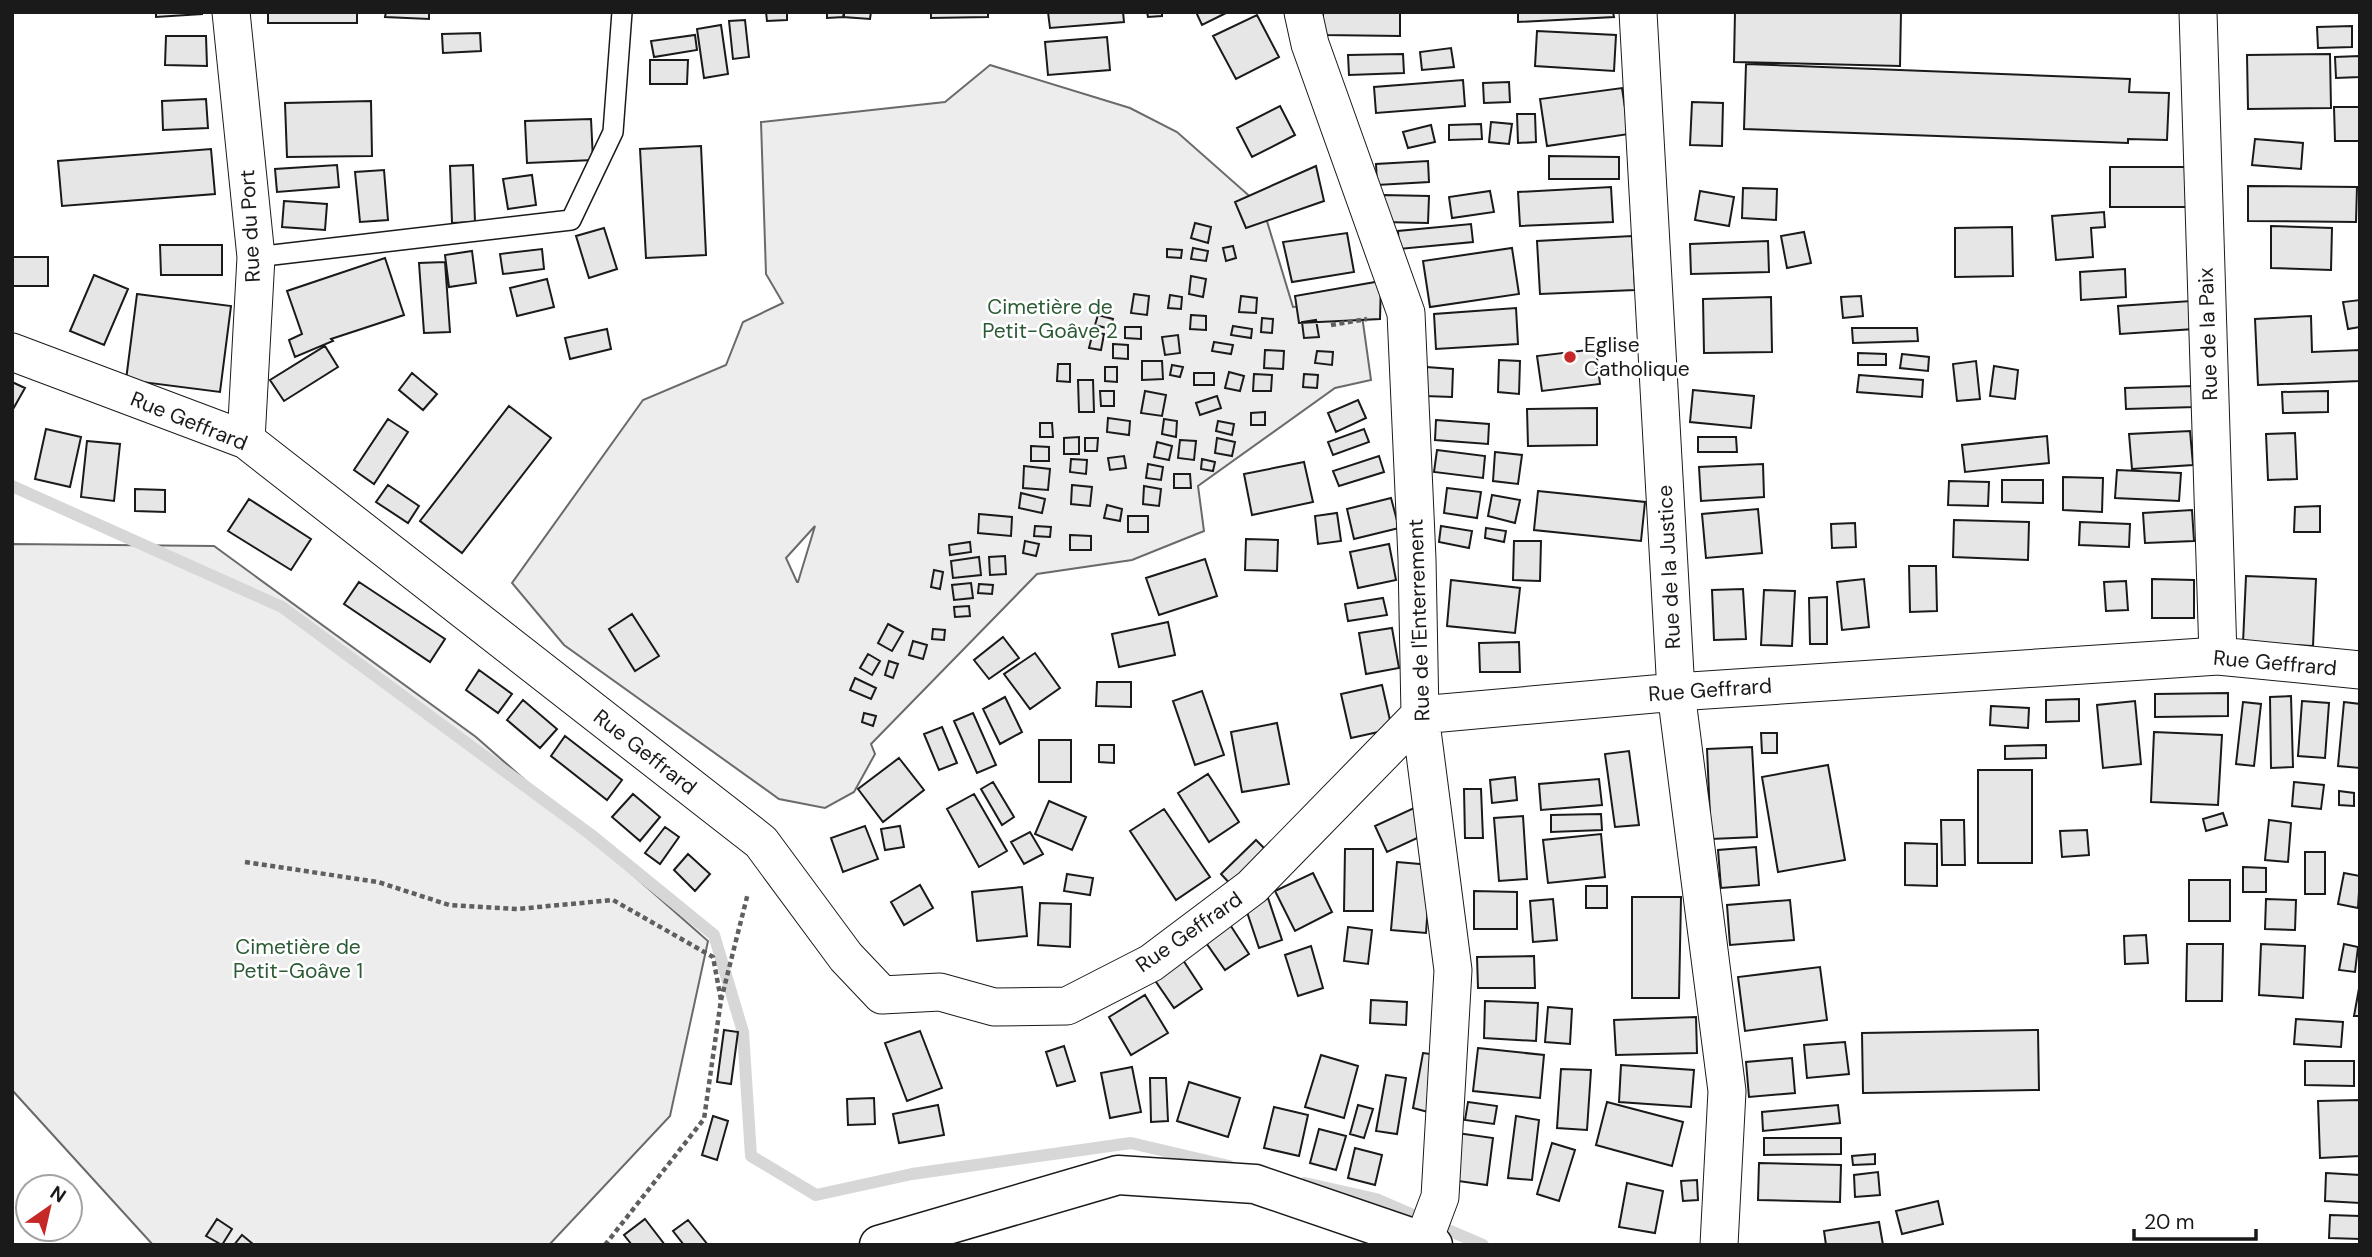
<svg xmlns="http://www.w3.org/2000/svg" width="2372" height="1257" viewBox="0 0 2372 1257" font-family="'DM Sans',sans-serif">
	<rect width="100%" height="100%" fill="#fff"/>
	<path fill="#ededed" stroke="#6a6a6a" stroke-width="2" fill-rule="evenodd" d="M990,65L1130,108L1177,132L1263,208L1293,307L1360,301L1371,380L1335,388L1198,486L1204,531L1132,560L1037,574L871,744L875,754L854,792L825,808L779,799L564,645L512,583L643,400L726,365L743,322L783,303L766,274L761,122L945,102ZM815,526L798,582H797L786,558Z
		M13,544L214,546L476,737L708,941L670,1116L549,1245H153L12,1090Z"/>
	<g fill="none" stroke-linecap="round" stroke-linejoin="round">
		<path stroke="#d7d7d7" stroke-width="12" d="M12,486L282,607L590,834L714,935L743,1032L751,1156L816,1195L912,1174L1131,1143L1229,1166
			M1305,1183L1376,1199L1483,1245"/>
	</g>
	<path fill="#e6e6e6" stroke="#1a1a1a" stroke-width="2" d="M156,12H202V14L156,17Z
		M268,12H357V23H268Z
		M386,12H429V19L385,17Z
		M766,12H787V20L767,21Z
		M827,12H844V17L827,18Z
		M844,12H871L870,19L843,17Z
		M931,12H988V17L931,18Z
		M1048,12H1123L1124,22L1050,28Z
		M1147,12H1162V16L1148,17Z
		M1196,12H1228L1202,25Z
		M1323,12H1400V36L1323,35Z
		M1518,12H1613L1614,17L1518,22Z
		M1735,12H1901L1900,66L1734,62Z
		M1257,15L1279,57L1236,79L1213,36Z
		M745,20L749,57L733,59L729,21Z
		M721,25L728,74L704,78L697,29Z
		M2352,26V47L2318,48L2317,27Z
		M1537,31L1616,35L1614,71L1535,66Z
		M480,33L481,51L443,53L442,34Z
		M695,35L697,50L654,57L651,41Z
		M166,36H206L207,66L165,65Z
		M1107,37L1110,70L1048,75L1045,42Z
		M1451,48L1454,67L1422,70L1420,52Z
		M1403,54L1404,73L1349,75L1348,55Z
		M2330,54L2331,108L2248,109L2247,55Z
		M2359,56L2360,77L2336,78L2335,57Z
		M650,60H688L687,84H650Z
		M1746,64L2130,79L2129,92L2169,93L2167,140L2128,139V143L1744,129Z
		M1463,80L1465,106L1376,113L1374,87Z
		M1509,82L1510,102L1484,103L1483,83Z
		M1622,88L1629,134L1547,146L1540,99Z
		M206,99L208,128L163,130L162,101Z
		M371,101L372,156L287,157L285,103Z
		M1692,102L1723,103L1722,146L1690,145Z
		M1280,106L1295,135L1252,157L1237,128Z
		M2334,107H2360V141H2335Z
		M1517,114H1535L1536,142L1518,143Z
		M591,119L593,160L527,163L525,121Z
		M1491,122L1512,124L1509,144L1489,142Z
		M1481,124L1482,139L1449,140V125Z
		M1431,125L1435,142L1408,148L1403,132Z
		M2255,139L2303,143L2301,169L2252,165Z
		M701,146L706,255L646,258L640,149Z
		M211,149L215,194L62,206L58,161Z
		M1549,156L1619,157V179H1549Z
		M1428,161L1429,182L1377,185L1376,164Z
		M337,165L339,187L277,192L275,169Z
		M473,165L475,222L452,223L450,166Z
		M1316,166L1324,201L1246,228L1235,202Z
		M2110,167H2192L2191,207H2110Z
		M384,170L388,220L360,222L355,172Z
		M532,175L536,205L508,209L503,179Z
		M2248,186L2357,187L2356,222L2248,221Z
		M1611,187L1613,222L1520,226L1518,192Z
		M1743,188L1777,189L1776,220L1742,218Z
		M1490,191L1494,212L1452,218L1449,197Z
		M1700,191L1734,197L1729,226L1695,220Z
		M1382,195L1429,196L1428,223L1382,222Z
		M284,201L327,204L325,230L282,227Z
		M2104,212L2105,227L2091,228L2093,257L2056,260L2052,216Z
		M1195,223L1211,227L1208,243L1191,238Z
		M1471,224L1473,242L1399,249L1398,231Z
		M2271,226L2332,228L2331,270L2271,268Z
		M2012,227L2013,276L1955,277V228Z
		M604,228L617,269L589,278L576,236Z
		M1804,232L1811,263L1787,268L1781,236Z
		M1347,233L1354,272L1292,282L1283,242Z
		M1632,236L1635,290L1540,294L1537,241Z
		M1768,241L1769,272L1691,274L1690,244Z
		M160,245H222V275H161Z
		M1233,246L1236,258L1226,261L1223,248Z
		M1193,248L1208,251L1206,261L1191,259Z
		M1512,248L1519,294L1430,307L1423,261Z
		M542,249L544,269L503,274L500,254Z
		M1167,249L1182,250L1181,258L1167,257Z
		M472,251L476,283L449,287L445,255Z
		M12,257H48V286H12Z
		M385,258L404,315L331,339L333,341L295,357L289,340L302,334L287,291Z
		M445,262L450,332L424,333L419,263Z
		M2125,269L2126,297L2081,300L2080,272Z
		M94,275L128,289L104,345L70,331Z
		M1191,276L1206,279L1203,297L1189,294Z
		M547,279L554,307L517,316L510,288Z
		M1381,281L1380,319L1299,323L1295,296Z
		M137,294L231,306L220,392L126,380Z
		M1134,294L1149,296L1147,315L1131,313Z
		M1170,295L1182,297L1181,309L1168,308Z
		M1241,296L1257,298L1256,313L1239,312Z
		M1861,296L1863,316L1843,318L1841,297Z
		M1771,297L1772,352L1704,353L1703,299Z
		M2360,300V327L2348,329L2343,302Z
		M2191,301L2194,329L2120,334L2118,306Z
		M1516,308L1518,344L1436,349L1434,314Z
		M1098,315L1113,319L1110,329L1095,325Z
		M1191,315L1206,316V330L1190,329Z
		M2311,316L2312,352L2360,350V381L2258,385L2255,319Z
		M1262,318L1273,319L1272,333L1261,332Z
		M1316,320L1319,337L1304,338L1302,322Z
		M1233,326L1252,329L1251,338L1231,335Z
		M1125,327H1141V339L1125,338Z
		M1852,328H1917L1918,341L1853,343Z
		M607,329L611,349L570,359L565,338Z
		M1093,332L1104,334L1101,350L1089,348Z
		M1178,335L1180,353L1165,355L1162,337Z
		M1214,342L1233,345L1231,354L1212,351Z
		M1113,344L1128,345V359L1113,358Z
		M325,346L338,367L284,401L270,380Z
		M1596,349L1600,384L1542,391L1537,356Z
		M1265,350L1284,351L1283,369L1264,368Z
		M1317,351L1333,352L1332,365L1315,363Z
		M1858,353L1886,354V365H1858Z
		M1902,354L1929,357L1928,371L1900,368Z
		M1499,360L1520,361L1519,394L1498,392Z
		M1142,361H1162L1163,379L1142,380Z
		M1976,361L1980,399L1957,401L1953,364Z
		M1058,364H1070V382L1057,381Z
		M1172,365L1183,367L1180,377L1170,375Z
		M1994,366L2018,370L2015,399L1990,396Z
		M1105,367H1117V382L1105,381Z
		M1426,367L1453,369L1452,397L1425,396Z
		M1229,372L1244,376L1240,391L1225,388Z
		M412,373L437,394L423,410L399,390Z
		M1194,373H1214V385H1194Z
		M1254,374L1272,375L1271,391H1253Z
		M1304,374L1318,375L1317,388L1303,387Z
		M1859,375L1923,380L1922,397L1857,392Z
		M1078,380H1093L1094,412H1079Z
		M12,382L25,388L12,411Z
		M2195,386V407L2126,409L2125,388Z
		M1693,390L1754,396L1751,428L1690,422Z
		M1100,391H1114V406H1101Z
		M1145,391L1166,395L1162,416L1141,413Z
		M2328,391V412L2283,413L2282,392Z
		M1217,396L1221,408L1200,415L1196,403Z
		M1358,400L1366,418L1336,432L1328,413Z
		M509,406L551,438L462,553L420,521Z
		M1597,408V445L1528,446L1527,409Z
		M1265,412V425H1251V413Z
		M1108,418L1130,421L1129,435L1107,432Z
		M388,419L408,432L374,484L354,470Z
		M1164,419L1177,421L1176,437L1162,434Z
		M1436,420L1489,424L1488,444L1435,440Z
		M1218,421L1234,424L1232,435L1216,431Z
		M1040,423H1052L1053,437H1040Z
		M46,429L81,437L70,487L35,479Z
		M1364,429L1369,442L1333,455L1328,442Z
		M2190,431L2193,465L2132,469L2129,434Z
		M2295,433L2297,479L2268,480L2266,434Z
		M2047,436L2049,463L1965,472L1962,445Z
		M1079,437V454H1064V438Z
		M1698,437H1736L1737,452H1698Z
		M1085,438H1098L1097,451H1085Z
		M1217,438L1235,442L1232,456L1215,453Z
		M1180,440L1196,441L1194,460L1178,458Z
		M87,441L120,444L114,501L81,497Z
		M1157,442L1172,446L1169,460L1154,457Z
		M1031,446L1049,447V461H1031Z
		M1437,450L1485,456L1483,478L1434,472Z
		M1495,452L1522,455L1518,484L1493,481Z
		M1124,456L1126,468L1110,470L1108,458Z
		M1379,456L1384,472L1339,486L1333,471Z
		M1071,459L1087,460L1086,474L1070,472Z
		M1202,459L1215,462L1213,471L1201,469Z
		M1304,462L1313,502L1252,515L1244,474Z
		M1148,464L1163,467L1161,480L1146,478Z
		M1763,464L1764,497L1701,501L1699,467Z
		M1024,466L1050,469L1048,490L1023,488Z
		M2117,470L2181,473L2179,501L2115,498Z
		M1174,474H1190L1191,488H1174Z
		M2063,477L2103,478L2102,512L2063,510Z
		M2002,480H2043V503L2002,502Z
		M1949,481L1989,482L1988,506L1948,505Z
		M388,485L419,506L408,523L376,502Z
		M1072,485L1092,487L1090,506L1071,504Z
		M1144,486L1161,489L1159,506L1143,504Z
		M1447,488L1481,492L1477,518L1444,513Z
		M135,489L165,490V512L135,511Z
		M1538,491L1645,502L1641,541L1534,530Z
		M1021,493L1045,499L1042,513L1019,508Z
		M1492,495L1520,500L1515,523L1488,516Z
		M1391,498L1399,528L1354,539L1347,509Z
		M249,499L311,539L291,570L228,531Z
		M1107,505L1122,509L1120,521L1104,518Z
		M2320,506V532H2294L2295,507Z
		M1758,509L1762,553L1706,558L1702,514Z
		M2192,510L2194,541L2145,543L2143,513Z
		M1337,513L1341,541L1318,544L1315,516Z
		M979,514L1012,517L1011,536L978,533Z
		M1128,516H1148V532H1128Z
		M1954,520L2029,522L2028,560L1953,557Z
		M2080,522L2130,524L2129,547L2079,545Z
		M1855,523L1856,547L1832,548L1831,524Z
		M1035,526L1051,527L1050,537L1034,536Z
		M1441,526L1472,531L1469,548L1439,542Z
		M1486,528L1506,531L1504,542L1485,538Z
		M1070,535L1091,536V550H1070Z
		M1246,539L1278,540L1277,571L1245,570Z
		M1025,541L1039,544L1036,556L1023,553Z
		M1514,541H1541L1540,581L1513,580Z
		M970,542L971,552L950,555L949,545Z
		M1389,544L1396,580L1358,588L1350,552Z
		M1005,556L1006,574L990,575L989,557Z
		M979,557L981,575L953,578L951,561Z
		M1205,559L1217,596L1159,615L1146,578Z
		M1909,566H1936L1937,611L1910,612Z
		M934,570L943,572L940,589L931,587Z
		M2246,576L2316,579L2313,646L2243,643Z
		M1864,579L1869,627L1842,630L1837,582Z
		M2152,579L2194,580V618H2152Z
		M1451,580L1520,588L1515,633L1447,626Z
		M2126,581L2128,610L2106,611L2104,582Z
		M359,582L445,639L430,662L344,604Z
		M971,583L973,598L954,600L952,585Z
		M979,584L993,585L992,594L978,593Z
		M1743,589L1746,639L1714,640L1712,590Z
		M1764,590L1795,591L1792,646L1761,645Z
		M1827,597V644H1810L1809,598Z
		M1383,598L1387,615L1348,621L1345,604Z
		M969,606L970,616L955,617L954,607Z
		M632,614L659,656L635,671L609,629Z
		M1168,622L1175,655L1119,667L1112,634Z
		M888,624L903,632L892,651L878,643Z
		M1392,628L1399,668L1366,674L1359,633Z
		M933,629L945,630L944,640L932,639Z
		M1003,637L1019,658L989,679L974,660Z
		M913,641L927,645L923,659L909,655Z
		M1519,642L1520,672H1480L1479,643Z
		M1035,653L1060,688L1030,709L1004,674Z
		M868,654L880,661L872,675L860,668Z
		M889,661L898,664L893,678L885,675Z
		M479,670L512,694L498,713L466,690Z
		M855,678L876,688L871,699L850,690Z
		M1097,682H1131V707L1096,706Z
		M1382,685L1392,729L1351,738L1341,694Z
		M1202,691L1224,755L1195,765L1173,701Z
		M2228,693V716L2155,717V694Z
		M2291,696L2293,767L2271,768L2270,697Z
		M1005,697L1022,732L1000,744L983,709Z
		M2079,699V721L2046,722V700Z
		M523,700L557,729L540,748L507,720Z
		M2135,701L2141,764L2103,768L2097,705Z
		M2302,701L2329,703L2325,758L2298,756Z
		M2243,702L2261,704L2254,766L2236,764Z
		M2344,702L2360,704V768L2338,766Z
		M1991,706L2029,708L2028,728L1990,725Z
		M864,713L876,716L873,726L862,722Z
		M973,713L996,765L977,773L954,721Z
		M1277,723L1289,784L1242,792L1231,732Z
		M942,727L957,763L939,770L924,734Z
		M2154,732L2222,735L2218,805L2151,802Z
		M1761,733H1777V753H1762Z
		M565,736L622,780L607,800L551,756Z
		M1039,740H1071V782H1039Z
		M1099,745H1114V763L1099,762Z
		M2046,745V758L2005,759V746Z
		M1752,747L1757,837L1711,839L1707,749Z
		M1629,751L1639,825L1615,827L1605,754Z
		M899,758L924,790L883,822L858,789Z
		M1828,765L1845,860L1778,872L1762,777Z
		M1978,770H2032V863H1978Z
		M1208,774L1239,822L1209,842L1178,793Z
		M1515,777L1517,800L1492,803L1490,780Z
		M1599,779L1602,805L1541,810L1539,784Z
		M993,782L1014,817L1002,825L981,789Z
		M2294,782L2324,785L2321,809L2292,806Z
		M1464,789H1481L1483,838H1465Z
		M2339,791L2354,793V806L2339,805Z
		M633,794L660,817L640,841L612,817Z
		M974,794L1007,851L979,867L947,809Z
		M1049,801L1086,817L1072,850L1035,834Z
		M1414,808L1426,834L1387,852L1375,826Z
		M1164,809L1210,877L1176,900L1130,831Z
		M2223,813L2227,825L2206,831L2203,819Z
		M1601,814L1602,830L1551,832V815Z
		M1523,816L1527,879L1499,881L1494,818Z
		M1941,820H1964L1965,865H1942Z
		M2269,820L2291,823L2288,862L2265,860Z
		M865,826L878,859L843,872L831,838Z
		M900,826L904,847L885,850L881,829Z
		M665,827L679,837L660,864L645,853Z
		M2087,830L2089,855L2062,857L2060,831Z
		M1030,832L1043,854L1024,864L1011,842Z
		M1601,834L1605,877L1548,883L1543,840Z
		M1256,840L1270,854L1234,888L1221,874Z
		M1905,843L1937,844V886L1905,885Z
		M1756,847L1759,885L1721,888L1718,850Z
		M1345,849H1373V911H1344Z
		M2305,852H2325V894H2305Z
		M688,854L710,874L695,891L674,870Z
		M1397,862L1431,865L1426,933L1391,930Z
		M2243,867L2266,868V892H2243Z
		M1313,873L1332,912L1295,931L1275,891Z
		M2344,873L2360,876L2358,908L2338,904Z
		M1067,874L1093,878L1090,895L1064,891Z
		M2189,880H2230V921H2189Z
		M920,885L933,908L904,925L891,902Z
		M1586,886H1607V908H1586Z
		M1022,887L1027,936L977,941L972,892Z
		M1474,891L1517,892V929H1474Z
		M1632,897H1681L1679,998H1632Z
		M1268,898L1282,940L1259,948L1245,906Z
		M1553,899L1557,940L1533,942L1530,901Z
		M2266,899L2296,900L2295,930L2265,929Z
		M1790,900L1794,940L1730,945L1727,905Z
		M1040,903L1071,904L1070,947L1038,945Z
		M1227,920L1249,954L1225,970L1202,937Z
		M1348,927L1372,930L1368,964L1344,961Z
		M2146,935L2148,963L2125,964L2124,936Z
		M2187,944H2223L2222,1001H2186Z
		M2261,944L2305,946L2303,998L2259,995Z
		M2344,944L2358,947L2355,972L2339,970Z
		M1311,946L1323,988L1298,996L1285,955Z
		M1534,956L1535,988H1478L1477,957Z
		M1181,957L1202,989L1174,1008L1152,976Z
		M1820,967L1827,1020L1745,1031L1738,977Z
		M2360,983V1016H2354Z
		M1145,995L1168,1033L1131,1055L1109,1017Z
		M1371,1000L1407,1002L1406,1025L1370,1023Z
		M1485,1001L1538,1003L1536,1041L1484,1038Z
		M1548,1007L1572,1009L1570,1044L1545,1042Z
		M1696,1017L1697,1053L1616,1055L1614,1020Z
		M2296,1019L2343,1022L2341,1047L2294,1044Z
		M724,1030L738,1032L731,1084L717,1082Z
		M2038,1030L2039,1090L1863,1093L1862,1033Z
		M920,1031L942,1088L907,1101L885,1043Z
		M1845,1042L1849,1074L1807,1078L1804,1045Z
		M1064,1046L1075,1081L1057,1086L1046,1052Z
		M1478,1048L1544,1055L1540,1098L1473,1091Z
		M1423,1053L1438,1055L1428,1112L1413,1108Z
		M1321,1055L1358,1066L1344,1118L1305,1107Z
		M1792,1058L1795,1093L1749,1097L1746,1062Z
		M2305,1061H2354V1086L2305,1085Z
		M1621,1065L1694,1070L1691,1107L1619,1102Z
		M1132,1067L1141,1112L1110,1118L1101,1073Z
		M1561,1069L1591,1070L1587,1130L1557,1128Z
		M1386,1075L1406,1078L1397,1134L1376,1131Z
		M1150,1078H1166L1168,1121L1151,1122Z
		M1189,1082L1240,1098L1228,1137L1177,1121Z
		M874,1098L875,1124L848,1125L847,1099Z
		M2359,1100L2360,1156L2320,1158L2318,1101Z
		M1468,1102L1497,1106L1494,1124L1465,1120Z
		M1607,1102L1683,1122L1672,1166L1596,1145Z
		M938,1105L944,1135L899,1143L893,1114Z
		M1358,1105L1373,1109L1364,1138L1350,1134Z
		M1838,1105L1840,1123L1763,1131L1762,1112Z
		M1274,1107L1308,1115L1299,1156L1264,1148Z
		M713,1116L728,1121L717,1160L702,1155Z
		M1516,1116L1539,1120L1532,1180L1508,1178Z
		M1319,1129L1346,1136L1336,1170L1310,1163Z
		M1457,1133L1493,1138L1487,1185L1451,1180Z
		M1764,1138H1841V1154L1764,1155Z
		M1552,1143L1575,1150L1559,1201L1537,1194Z
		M1355,1148L1382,1155L1375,1185L1348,1178Z
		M1875,1154V1164L1853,1165L1852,1156Z
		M1759,1163L1841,1165L1840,1202L1758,1200Z
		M1878,1172L1880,1195L1855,1197L1854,1175Z
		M2326,1173L2360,1175V1203L2325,1201Z
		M1697,1180L1698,1200L1683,1201L1681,1181Z
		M1627,1183L1663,1191L1655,1233L1619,1227Z
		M1938,1201L1943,1224L1902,1234L1896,1211Z
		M2330,1215L2360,1216V1239L2329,1238Z
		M217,1219L232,1229L222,1245L206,1236Z
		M645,1219L665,1245H632L624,1235Z
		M688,1220L708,1245H684L673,1231Z
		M1879,1222L1883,1245H1826L1824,1231Z
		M242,1235L253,1244L252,1245H234Z"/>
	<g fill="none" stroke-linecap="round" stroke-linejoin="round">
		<defs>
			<path id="service" d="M256,257L571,220L613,132L622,12"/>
			<path id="minor" d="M231,12L256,257L246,440
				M1303,12L1310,44L1406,313L1417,559L1420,715L1453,970L1440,1197L1422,1245
				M1638,12L1676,692L1727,1091L1719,1245
				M2198,12L2218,656
				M12,352L246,440L761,842L846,957L882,995L940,992L994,1007L1067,1006L1151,963L1252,887L1420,715L1676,692L2218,656L2360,670"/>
			<path id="primary" d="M879,1245L1118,1175L1255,1184L1433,1245"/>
		</defs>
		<use href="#service" stroke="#1a1a1a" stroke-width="22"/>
		<use href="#minor" stroke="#1a1a1a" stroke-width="39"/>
		<use href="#primary" stroke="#1a1a1a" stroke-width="41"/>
		<path stroke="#5f5f5f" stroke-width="4.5" stroke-dasharray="5 3.5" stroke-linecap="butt" d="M1331,325L1367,319
			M245,862L378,882L449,905L517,909L613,900L713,957L721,1000
			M605,1245L704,1119L721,1000L748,893"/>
		<use href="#service" stroke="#fff" stroke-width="19"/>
		<use href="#minor" stroke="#fff" stroke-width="37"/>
		<use href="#primary" stroke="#fff" stroke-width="38"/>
	</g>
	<circle fill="#c62828" stroke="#fff" stroke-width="2.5" cx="1570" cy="357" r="7"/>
	<g text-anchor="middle" stroke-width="5" stroke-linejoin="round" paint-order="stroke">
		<g font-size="21" fill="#1a1a1a" stroke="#fff">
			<text transform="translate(250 226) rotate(-93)" y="7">Rue du Port</text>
			<text transform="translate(2208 334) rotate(-92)" y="7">Rue de la Paix</text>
			<text transform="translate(189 421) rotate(22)" y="7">Rue Geffrard</text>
			<text transform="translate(1669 567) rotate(-93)" y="7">Rue de la Justice</text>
			<text transform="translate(1419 620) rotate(-92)" y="7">Rue de l'Enterrement</text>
			<text transform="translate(2275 663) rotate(5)" y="7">Rue Geffrard</text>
			<text transform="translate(1710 690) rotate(-4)" y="7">Rue Geffrard</text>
			<text transform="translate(645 752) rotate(38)" y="7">Rue Geffrard</text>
			<text transform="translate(1189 932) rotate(-35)" y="7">Rue Geffrard</text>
		</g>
		<g font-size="21" fill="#2b5a34" stroke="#fff">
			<text x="1050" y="314">Cimetière de<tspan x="1050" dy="24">Petit-Goâve 2</tspan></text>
			<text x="298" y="954">Cimetière de<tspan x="298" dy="24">Petit-Goâve 1</tspan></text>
		</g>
		<g font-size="21" fill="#1a1a1a" stroke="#fff" text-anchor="start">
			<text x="1584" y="352">Eglise<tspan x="1584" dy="24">Catholique</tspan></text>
		</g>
	</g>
	<rect width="2372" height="1257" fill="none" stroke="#1a1a1a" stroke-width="28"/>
	<g transform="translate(49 1208) rotate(34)"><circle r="33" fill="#ffffff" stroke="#a3a3a3" stroke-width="2"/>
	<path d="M0-5L12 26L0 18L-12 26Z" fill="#c62828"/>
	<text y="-10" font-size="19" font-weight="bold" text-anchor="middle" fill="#1a1a1a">N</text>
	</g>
	<path d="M2134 1229v10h122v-10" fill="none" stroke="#1a1a1a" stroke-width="3.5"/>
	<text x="2144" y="1229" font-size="21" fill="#1a1a1a" stroke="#ffffff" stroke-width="5" paint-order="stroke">20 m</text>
</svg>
